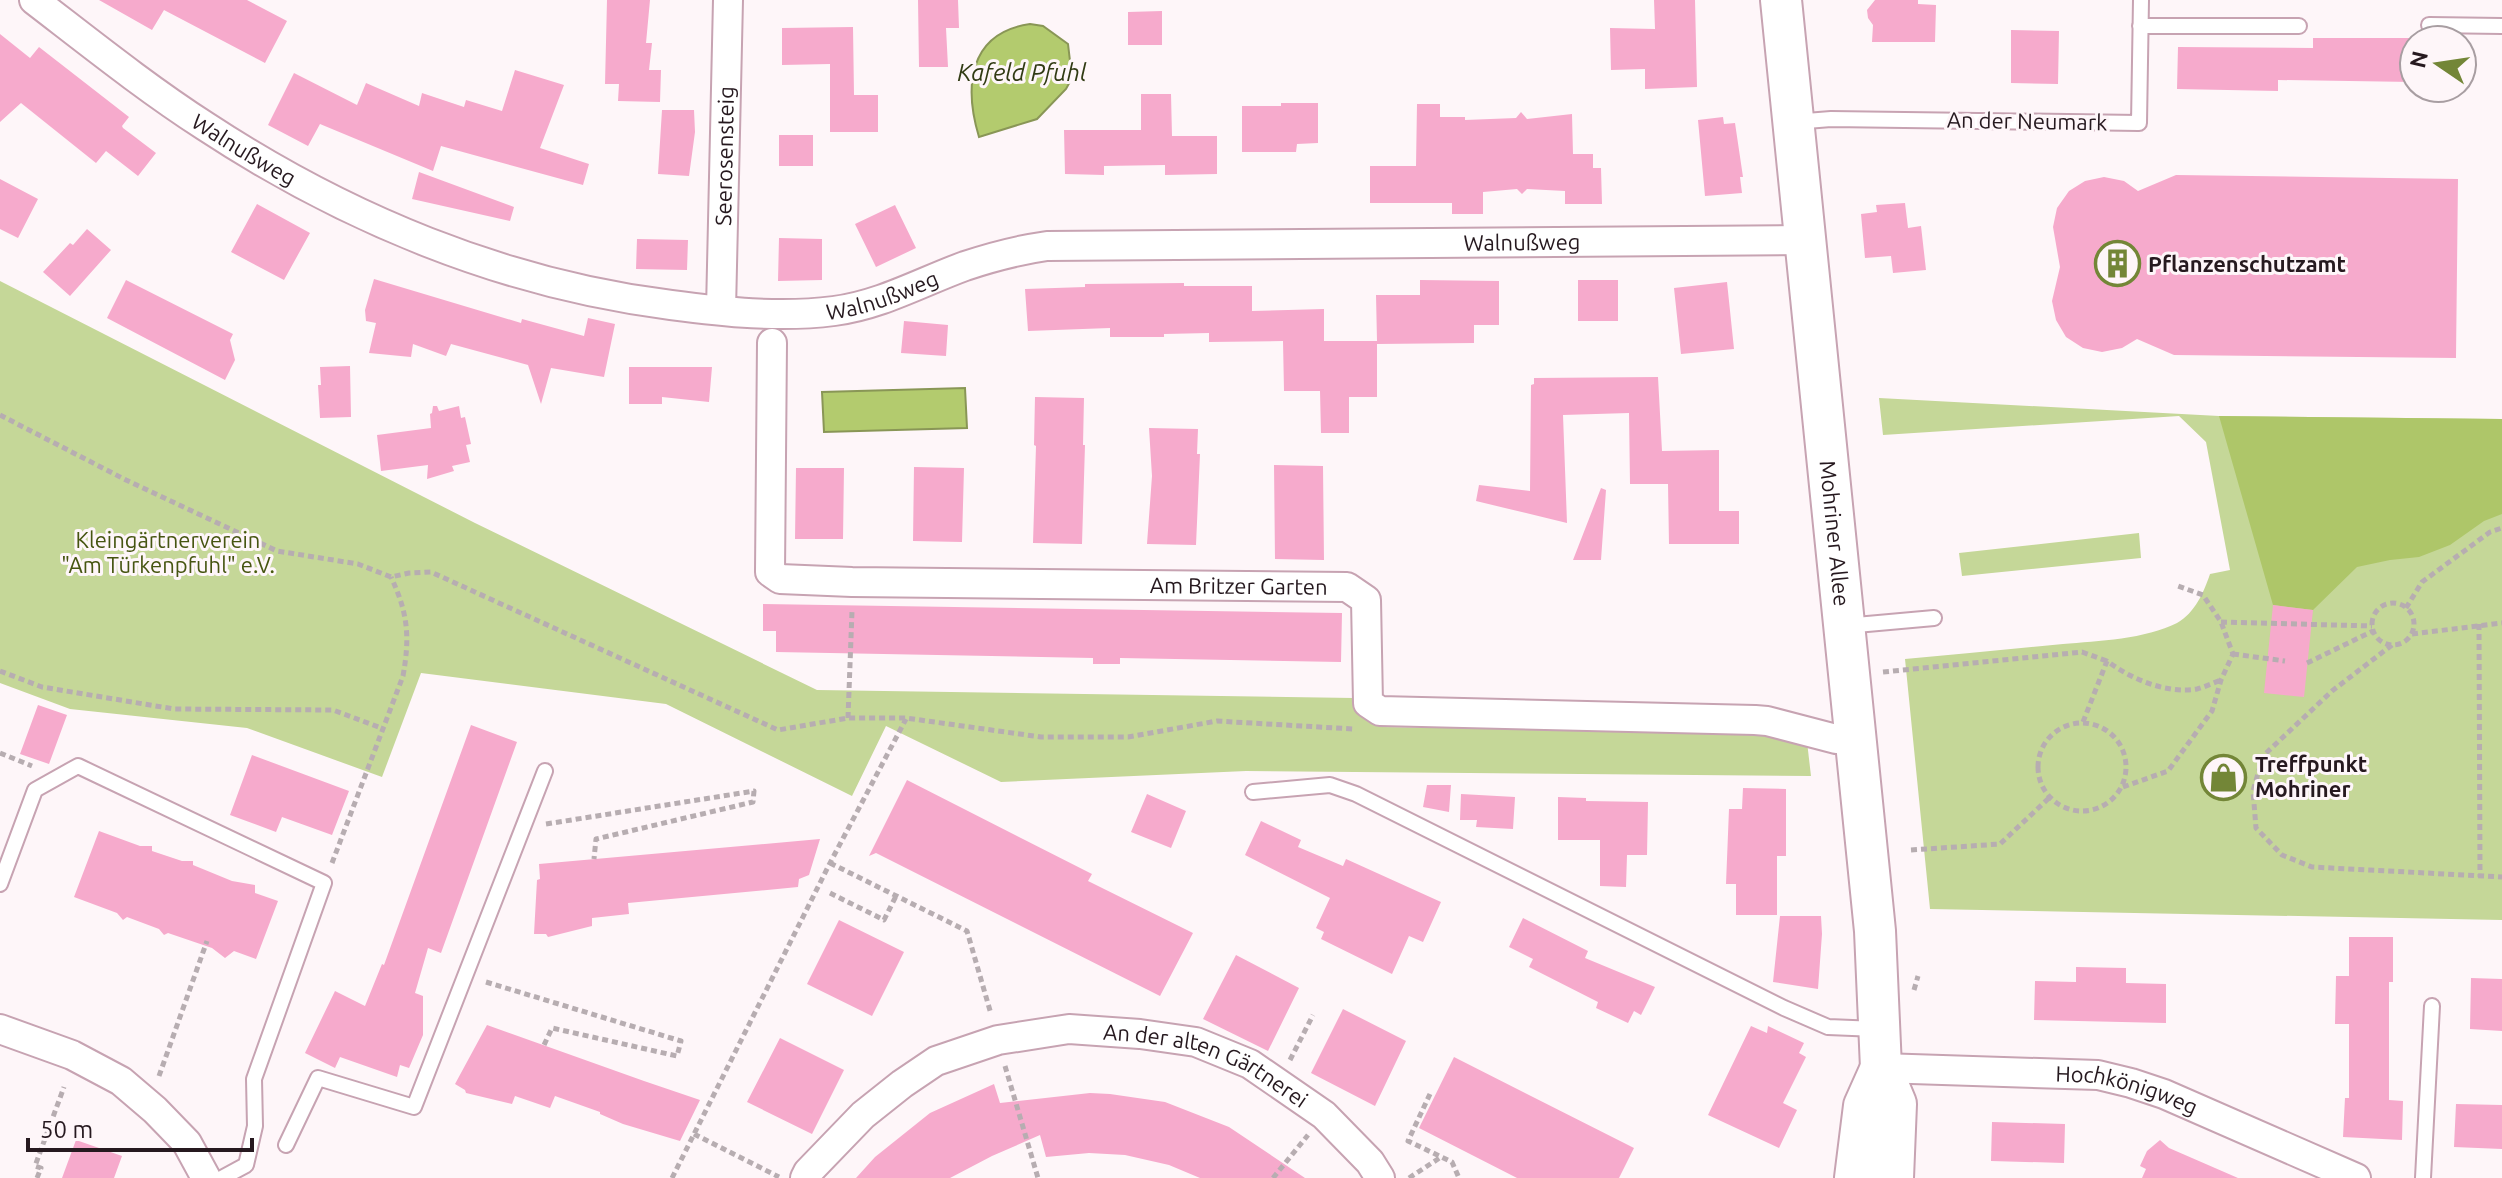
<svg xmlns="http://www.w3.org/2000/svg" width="2502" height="1178" viewBox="0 0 2502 1178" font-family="Ubuntu,sans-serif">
	<rect width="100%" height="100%" fill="#fef6f9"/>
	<path fill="#c5d798" d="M0,281L475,523L817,690L1354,698L1382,727L1806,733L1811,776L1246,771L1001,782L886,726L852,796L666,704L421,673L382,777L247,728L70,709L0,683Z
		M1879,398L2219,416L2502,419V920L1930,909L1905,659C1958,654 2010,649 2063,644C2098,641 2146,639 2177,623C2195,613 2204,592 2210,574L2230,570L2206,442L2179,416L1883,435Z
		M2139,533L2141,558L1962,576L1959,553Z"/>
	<path fill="#aec669" d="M2219,416L2502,419V514L2484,521L2450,545L2419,557L2390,560L2357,567L2313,610L2273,605Z"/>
	<path fill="#b3cb6e" stroke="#899656" stroke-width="2" d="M1030,24L1043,26L1068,44L1072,78L1066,89L1037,119L979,137C964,87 968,33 1030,24Z
		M965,388L967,428L824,432L822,392Z"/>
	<path fill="#f6aacc" d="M99,0H247L287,21L265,63L164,10L152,30Z
		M607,0H650L646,43H652L649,70H661L660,102L618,101L619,84H605Z
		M918,0H958L959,28H946L948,67H919Z
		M1654,0H1695L1697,87L1645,89V69L1611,70L1610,28L1655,29Z
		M1875,0H1918V4L1936,5L1935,42H1872L1873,25L1868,18L1867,10Z
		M1162,11V45H1128V12Z
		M853,27L854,95H878V132H830V64L782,65V28Z
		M2011,30L2059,31L2058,84L2011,83Z
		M0,34L30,58L39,47L129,117L122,126L123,128L156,153L138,176L106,151L96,163L21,103L0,122Z
		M2313,38H2414L2413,82L2278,80V91L2177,89L2178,47L2313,48Z
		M515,70L564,85L540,148L589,164L583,185L441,146L433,171L320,124L308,146L268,125L294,73L357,105L366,83L419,106L422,93L464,107L466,100L502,111Z
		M1141,94H1171L1172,136H1217V174L1165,175V165L1104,166V175L1065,174L1064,130H1141Z
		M1281,103H1318V143L1297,144L1296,152H1242V106H1281Z
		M1417,104H1440V117H1465V120L1516,118L1521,112L1527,119L1572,114L1573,154H1593V168H1601L1602,204H1565V191L1527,189L1522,194L1517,189L1483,192V214H1452V203H1370V166H1416Z
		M662,110H694L695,132L689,176L658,174Z
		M1723,117L1724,124L1735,123L1743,177H1740L1742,193L1705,196L1698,120Z
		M779,135H813V166H779Z
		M419,172L514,207L510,221L412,199Z
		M2176,175L2458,179L2456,358L2174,355L2137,339L2122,348L2102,352L2083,348L2066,337L2056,320L2052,301L2060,267L2053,227L2057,208L2069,191L2085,181L2104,177L2124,181L2138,191Z
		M0,179L38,199L18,238L0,229Z
		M1905,203L1908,228L1921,226L1926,270L1893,273L1891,256L1865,258L1861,214L1877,212L1876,205Z
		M257,204L310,233L284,280L231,252Z
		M895,205L916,248L876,267L855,224Z
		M87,229L111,250L70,296L43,272L70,243L73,245Z
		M779,238L822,239V280L778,281Z
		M637,239L688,240L687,270L636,269Z
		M374,279L521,323L522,319L584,336L588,318L615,324L604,377L551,368L541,404L528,365L451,344L446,356L413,344L411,357L369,353L376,323L366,321L365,310Z
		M126,280L233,334L230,340L235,360L225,380L107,318Z
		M1420,280L1499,281V325H1474V343L1377,344V397H1349V433H1321L1320,391H1284L1283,341L1209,342V333L1164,334V337H1110V328L1028,331L1025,289L1085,287V284L1184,283V286H1252V311L1324,309V341H1377L1376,295H1420Z
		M1578,280H1618V321H1578Z
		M1727,282L1734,349L1681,354L1674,288Z
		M904,321L948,325L946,356L901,353Z
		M350,366L351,417L320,418L318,385H321L320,367Z
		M629,367H712L709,402L662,397V404H629Z
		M1658,377L1662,451L1719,450V511H1739V544H1669L1668,484H1630L1629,413L1563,415L1567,523L1476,501L1479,485L1530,491L1531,385L1534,384V378Z
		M1035,397L1084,398L1083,445H1085L1082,544L1033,543L1036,446L1034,445Z
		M433,406H437L439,411L459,406L461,418L465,417L471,444L466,445L470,462L452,466L454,471L427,479L428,465L381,471L377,435L431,428L430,414L432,413Z
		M1149,428L1198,429L1197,454H1200L1196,545L1147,544L1152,476Z
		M1274,465L1323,466L1324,560L1275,559Z
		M914,467L964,468L962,542L913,541Z
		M796,468H844L843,539H795Z
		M1601,488L1606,490L1601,560H1573Z
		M763,604L1342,613L1341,662L1120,658V664H1093V658L776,652V631H763Z
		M2273,605L2313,610L2304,697L2264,693Z
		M38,705L67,715L49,764L20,754Z
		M471,725L517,742L441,953L428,948L415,993L423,996V1035L409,1068L400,1065L397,1077L340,1057L335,1068L305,1053L335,991L365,1006L382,964L384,965Z
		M252,755L349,791L332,835L282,817L276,832L230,815Z
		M907,780L1092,874L1088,881L1193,933L1160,996L876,853L869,856Z
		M1427,785H1451L1449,812L1423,807Z
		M1743,788L1786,789V856H1777V915H1736V884H1726L1729,809H1742Z
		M1147,794L1186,811L1171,848L1131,832Z
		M1461,794L1515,797L1513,829L1476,827L1477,820H1460Z
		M1558,797L1586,798V801L1648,802L1647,855H1627L1626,887L1600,886V840H1558Z
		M1261,821L1301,840L1298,847L1343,866L1346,859L1441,902L1423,942L1409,936L1392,974L1321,939L1324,932L1316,928L1330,898L1245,855Z
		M99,831L140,846H152V851L182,861H193V865L232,881L255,885V893L278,901L256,959L234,951L225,958L212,948L168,933L164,935L159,929L127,917L123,920L117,913L74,897Z
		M820,839L809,875L799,879L798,887L628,903L629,914L592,918V926L548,937L546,934H534L537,880L540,879L539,864Z
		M1780,916H1821L1822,934L1818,989L1773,982Z
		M1523,918L1588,951L1585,958L1655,987L1641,1015L1634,1011L1628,1023L1596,1008L1598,1002L1529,967L1533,959L1509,947Z
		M839,920L904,952L872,1016L807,984Z
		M2349,937H2393V982H2389V1100L2403,1101L2402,1140L2343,1137L2345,1098H2349V1024H2335L2336,976H2349Z
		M1236,955L1299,988L1268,1051L1203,1019Z
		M2076,967L2126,968V983L2166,984V1023L2034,1020L2035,981L2076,982Z
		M2471,978L2502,979V1031L2470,1029Z
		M1343,1009L1406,1041L1375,1106L1311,1073Z
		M487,1025L644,1081L700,1100L680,1141L623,1124L600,1114V1112L555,1096L550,1108L515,1096L512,1104L466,1093L465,1090L455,1084Z
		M1751,1026L1767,1033L1768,1026L1804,1043L1799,1053L1806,1057L1783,1103L1797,1110L1779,1148L1708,1115Z
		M780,1038L844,1070L812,1134L747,1102Z
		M1454,1057L1634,1148L1619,1178H1517L1419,1128Z
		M994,1084L1000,1103L1090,1093L1110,1094L1165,1102L1229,1127L1305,1178H1200L1169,1165L1125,1155L1089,1153L1046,1157L1040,1135L992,1156L950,1178H856L875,1157L930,1113Z
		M2456,1104L2502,1105V1149L2454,1147Z
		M1992,1122L2065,1124L2064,1163L1991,1161Z
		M76,1140L122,1156L114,1178H62Z
		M2160,1140L2169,1148L2238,1178H2142L2146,1169L2140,1166L2147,1151Z"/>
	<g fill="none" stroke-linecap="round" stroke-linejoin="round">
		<defs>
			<path id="service" d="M2429,25L2502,26
				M2140,26H2299
				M1794,122L1831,119L2139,123L2141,0
				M1845,626L1934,618
				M1253,792L1330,785L1356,794L1784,1008L1828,1027L1877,1029
				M0,884L35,790L78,766L324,883L254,1079L255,1126L246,1165L222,1178
				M286,1145L318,1078L414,1107L545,771
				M2423,1178L2432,1006"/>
			<g id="minor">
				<path id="s1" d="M34,0C90,43 146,88 205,126C345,218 503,284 671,305C724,312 780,318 834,311C881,305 921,282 965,266C992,257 1019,250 1047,246L1805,240"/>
				<path id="s2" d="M721,310L728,0"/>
				<path id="s3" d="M772,343L770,572L780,579L852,582L1347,587L1366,600L1368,703L1380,711L1755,720L1767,721L1836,739L1856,738"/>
				<path d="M0,1029L72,1055L121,1081L155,1110L187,1143L206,1178"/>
				<path id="s4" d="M1881,1068L2098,1075L2131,1083L2164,1094L2356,1178"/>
				<path id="s5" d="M805,1178L808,1172L863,1115L902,1084L936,1061L998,1040L1069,1029L1140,1034L1196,1042L1250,1064L1324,1115L1370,1162L1380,1178"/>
			</g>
			<g id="secondary">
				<path id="s6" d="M1781,0L1875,931L1881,1068L1896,1104L1893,1178"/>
				<path d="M1855,1178L1864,1106L1881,1068"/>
			</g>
		</defs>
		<use href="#service" stroke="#c7a3b2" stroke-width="18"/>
		<use href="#minor" stroke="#c7a3b2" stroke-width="32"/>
		<use href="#secondary" stroke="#c7a3b2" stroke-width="44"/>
		<path stroke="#b7adb1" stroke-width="5" stroke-dasharray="6 4" stroke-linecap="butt" d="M0,415L126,480L277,551L358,564L391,577L409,573L431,572L778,730L848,718H906L1041,737H1128L1217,721L1353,729
			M2372 624a21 21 0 1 1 42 0a21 21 0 1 1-42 0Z
			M2406,608L2422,582L2490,532L2502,528
			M2221,622L2372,626
			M2479,624L2480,877
			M2412,634L2502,623
			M2392,645L2332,691L2263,756L2253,791L2256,828L2282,855L2312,867L2502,877
			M2233,654L2285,661
			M2307,663L2373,631
			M0,671L42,687L174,709L333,710L384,729
			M1883,672L2082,652L2107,661
			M848,718L852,611
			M2083,722L2107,661C2131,679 2166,694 2197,689C2205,687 2213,683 2221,680
			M2038 767a44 44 0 1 1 88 0a44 44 0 1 1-88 0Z
			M0,753L32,766
			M2123,787L2168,771L2212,711L2221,680L2233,654L2221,622L2203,595L2178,586
			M546,824L754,791L753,802L596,839L594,859
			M1911,850L2000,844L2049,798
			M332,863L403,676C410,637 408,613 391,577
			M830,863L967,931L991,1014
			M830,893L884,920L896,896
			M486,982L681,1041L677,1056L552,1028L544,1045
			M1914,990L1918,976
			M1290,1060L1313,1015
			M1005,1066L1038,1178
			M159,1076L207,941
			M1430,1094L1408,1141L1452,1162L1459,1178
			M694,1134L779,1177
			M37,1178L41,1168L35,1166L64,1087
			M672,1178L830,863L906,719
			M1273,1178L1308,1135
			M1409,1178L1441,1157"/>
		<use href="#service" stroke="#fff" stroke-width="14"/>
		<use href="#minor" stroke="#fff" stroke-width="28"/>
		<use href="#secondary" stroke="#fff" stroke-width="40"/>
	</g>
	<defs>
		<symbol id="building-ring" viewBox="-11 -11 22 22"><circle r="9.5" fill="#fef6f9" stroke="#738637" stroke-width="1.5"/><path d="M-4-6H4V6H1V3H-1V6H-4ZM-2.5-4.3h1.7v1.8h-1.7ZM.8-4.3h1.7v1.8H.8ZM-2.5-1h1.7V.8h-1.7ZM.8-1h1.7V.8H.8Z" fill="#738637"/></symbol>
		<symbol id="shop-ring" viewBox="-11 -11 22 22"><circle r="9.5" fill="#fef6f9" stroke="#738637" stroke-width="1.5"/><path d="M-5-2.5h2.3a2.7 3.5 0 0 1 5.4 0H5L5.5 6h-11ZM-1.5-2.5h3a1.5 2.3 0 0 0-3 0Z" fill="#738637"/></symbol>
	</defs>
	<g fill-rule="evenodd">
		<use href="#building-ring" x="2092" y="238" width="51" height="51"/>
		<use href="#shop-ring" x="2198" y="752" width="51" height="51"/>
	</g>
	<g text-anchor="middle" stroke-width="6" stroke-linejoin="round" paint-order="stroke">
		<g font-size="22" fill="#26191f" stroke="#fef6f9">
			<text transform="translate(2027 121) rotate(1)" y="8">An der Neumark</text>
			<text dy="8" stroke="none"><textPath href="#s1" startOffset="258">Walnußweg</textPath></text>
			<text dy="8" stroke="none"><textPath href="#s2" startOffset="154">Seerosensteig</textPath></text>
			<text dy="8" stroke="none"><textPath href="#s1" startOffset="1578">Walnußweg</textPath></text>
			<text dy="8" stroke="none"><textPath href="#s1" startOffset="930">Walnußweg</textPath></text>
			<text dy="8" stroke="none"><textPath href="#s6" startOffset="536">Mohriner Allee</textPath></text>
			<text dy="8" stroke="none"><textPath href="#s3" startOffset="700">Am Britzer Garten</textPath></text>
			<text dy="8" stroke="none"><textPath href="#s5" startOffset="458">An der alten Gärtnerei</textPath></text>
			<text dy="8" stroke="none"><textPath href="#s4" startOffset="248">Hochkönigweg</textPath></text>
		</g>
		<g font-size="22" font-weight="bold" fill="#26191f" stroke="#fef6f9" text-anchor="start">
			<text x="2148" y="272">Pflanzenschutzamt</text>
			<text x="2255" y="772">Treffpunkt<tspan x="2255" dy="25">Mohriner</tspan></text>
		</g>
		<g font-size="22" fill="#465511" stroke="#fef6f9">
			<text x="168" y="548">Kleingärtnerverein<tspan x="168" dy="25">"Am Türkenpfuhl" e.V.</tspan></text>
		</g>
		<g font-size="24" font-style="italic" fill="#313b14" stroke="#fef6f9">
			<text x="1022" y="81">Kafeld Pfuhl</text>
		</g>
	</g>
	<g transform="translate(2438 64) rotate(283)"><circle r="38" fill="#fef6f9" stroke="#a89ea2" stroke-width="2"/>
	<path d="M0-6L14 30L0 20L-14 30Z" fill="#738637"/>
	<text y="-12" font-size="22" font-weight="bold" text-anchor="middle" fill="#26191f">N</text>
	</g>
	<path d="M28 1138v12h224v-12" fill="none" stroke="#26191f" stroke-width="4"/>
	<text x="40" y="1138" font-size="24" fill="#26191f" stroke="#fef6f9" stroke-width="6" paint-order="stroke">50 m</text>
</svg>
